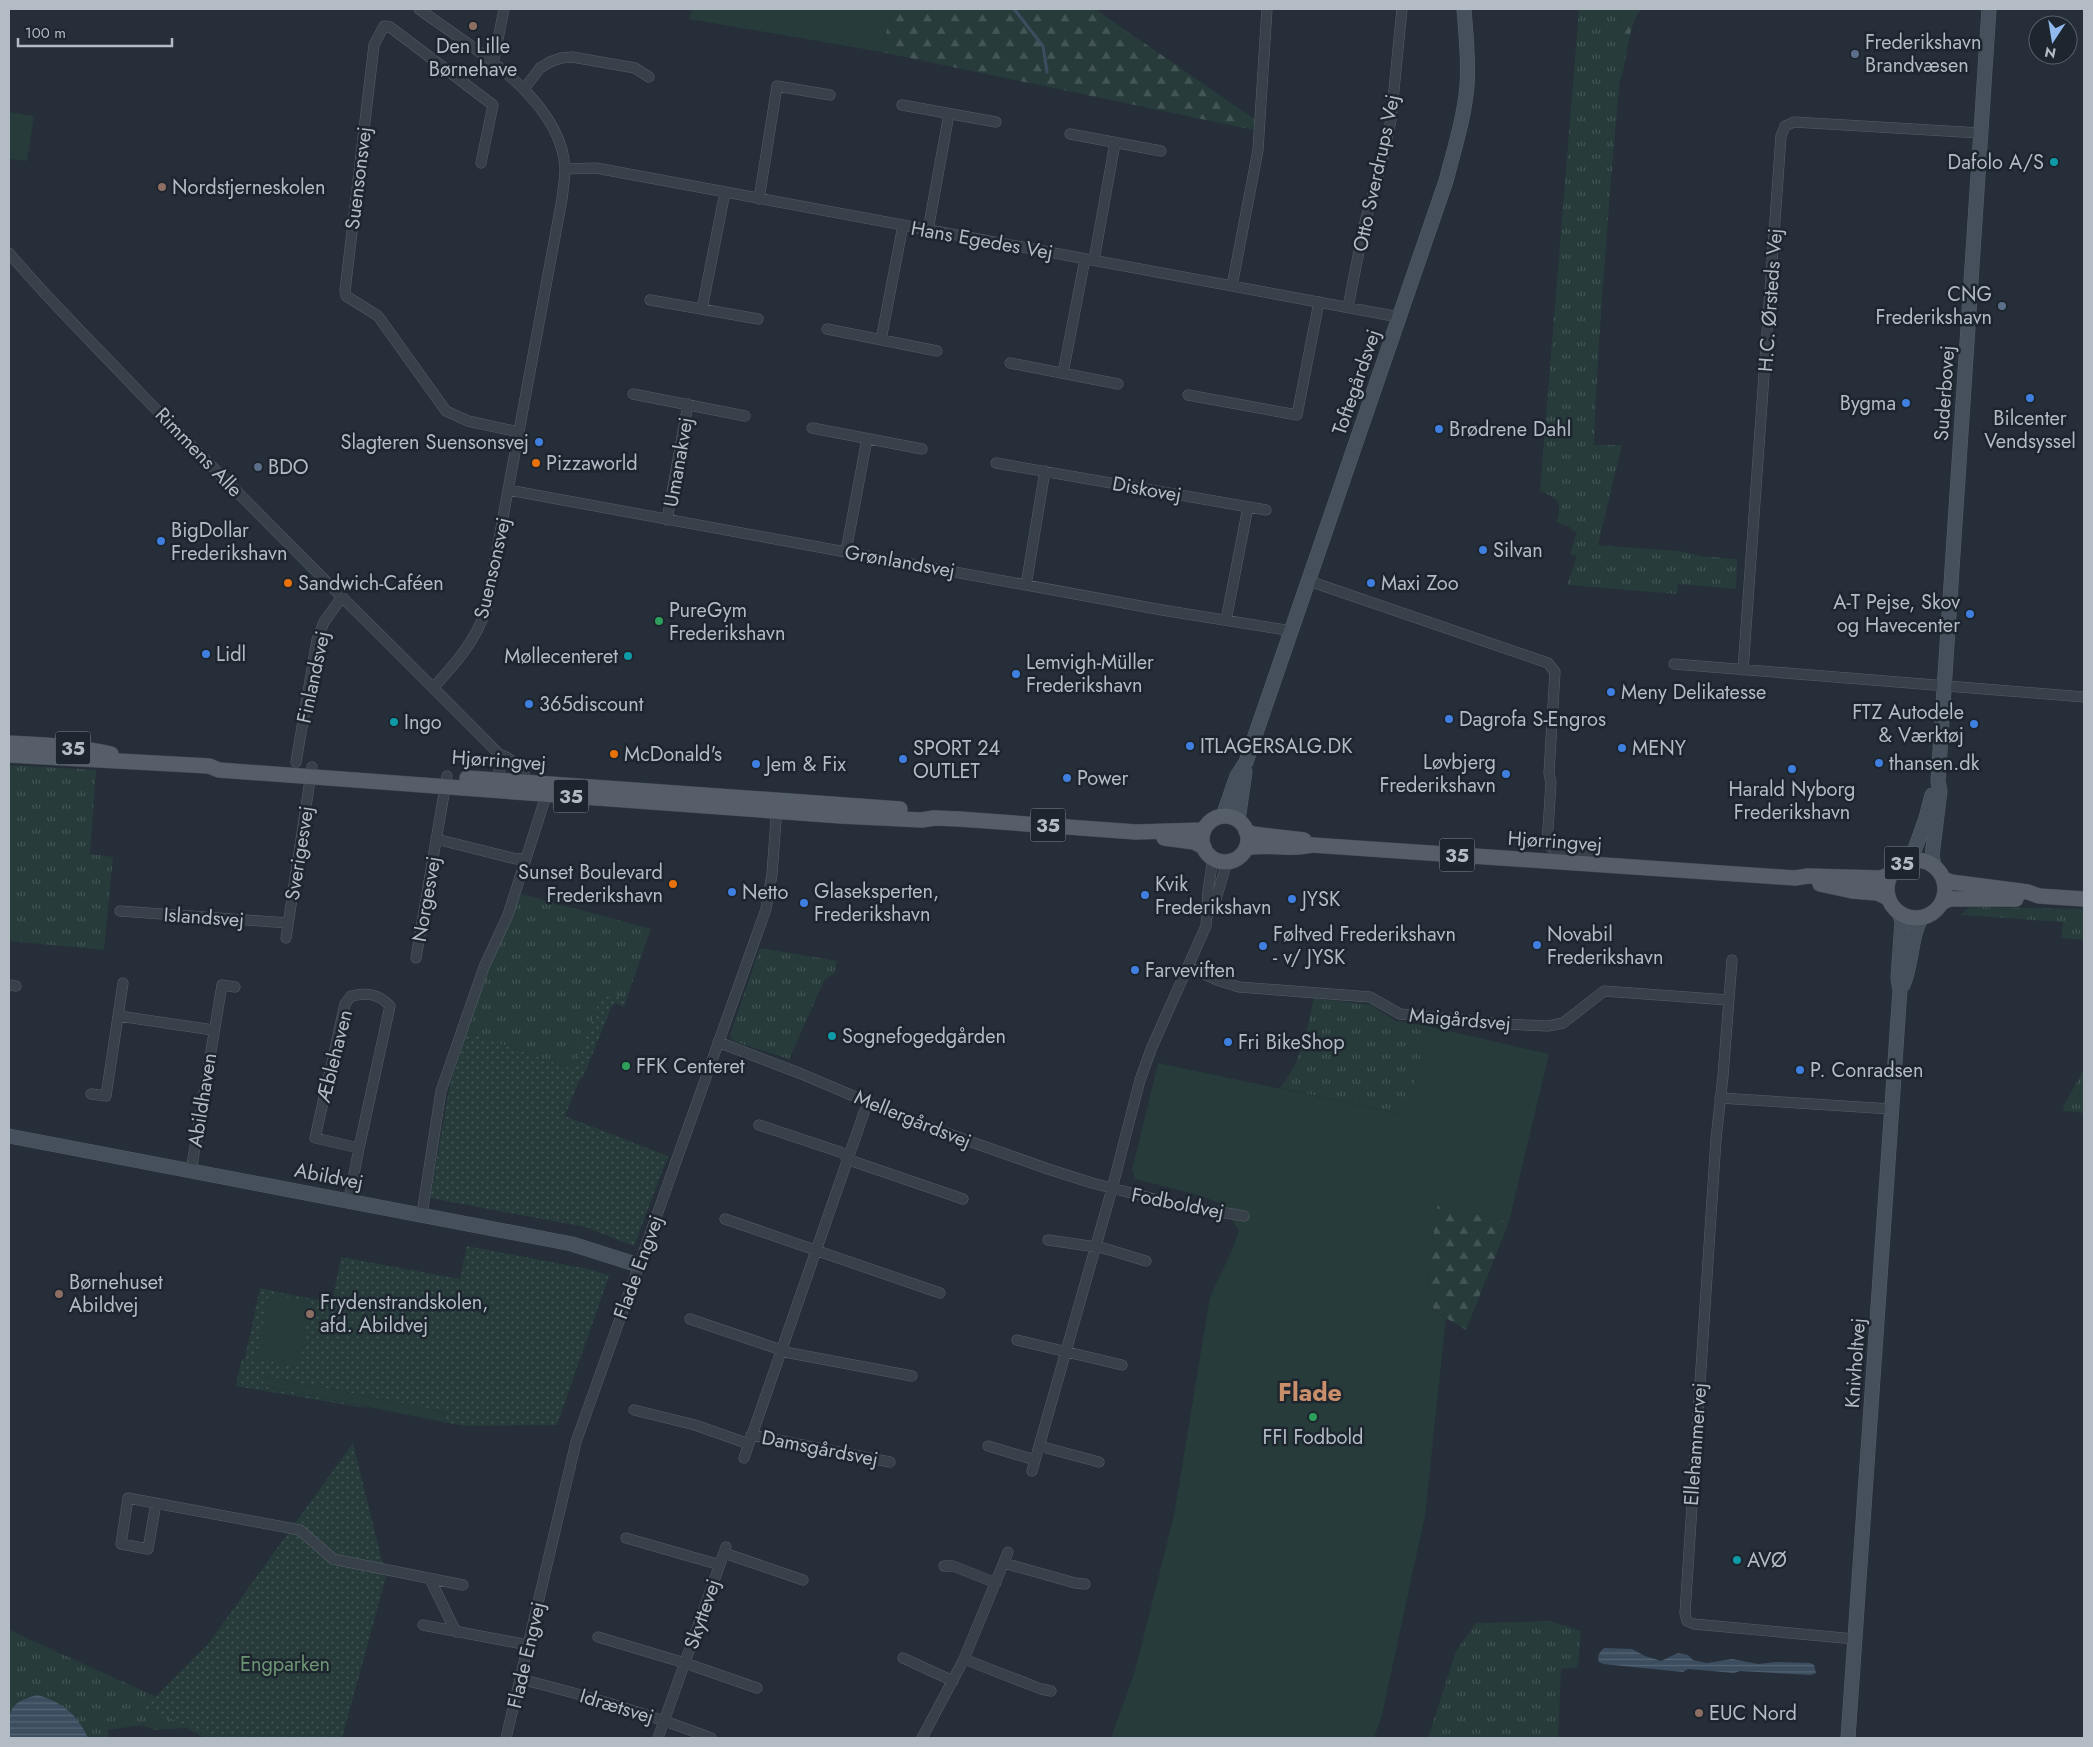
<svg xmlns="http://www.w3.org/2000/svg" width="2093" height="1747" viewBox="0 0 2093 1747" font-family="Jost,sans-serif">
	<defs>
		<pattern id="grass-tufts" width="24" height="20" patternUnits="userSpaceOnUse" patternTransform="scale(1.25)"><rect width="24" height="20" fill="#273b3b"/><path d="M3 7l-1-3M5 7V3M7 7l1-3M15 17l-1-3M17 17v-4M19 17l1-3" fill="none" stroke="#445556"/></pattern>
		<pattern id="forest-firs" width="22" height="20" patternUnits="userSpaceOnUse" patternTransform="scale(1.25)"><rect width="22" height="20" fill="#273b3b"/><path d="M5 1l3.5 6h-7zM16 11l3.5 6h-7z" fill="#445556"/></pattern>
		<pattern id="park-dots" width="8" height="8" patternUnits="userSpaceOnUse" patternTransform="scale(1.25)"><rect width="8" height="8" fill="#273b3b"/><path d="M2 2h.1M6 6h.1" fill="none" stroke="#445556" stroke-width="1.8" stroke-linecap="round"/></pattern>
		<pattern id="water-rules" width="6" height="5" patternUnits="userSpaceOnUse" patternTransform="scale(1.25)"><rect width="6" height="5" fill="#3c4d60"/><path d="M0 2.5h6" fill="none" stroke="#566575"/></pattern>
	</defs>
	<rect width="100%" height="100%" fill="#252e39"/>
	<path fill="url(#grass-tufts)" d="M1579,9H1620C1624,61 1616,116 1612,168C1605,260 1597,352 1594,445H1622L1598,545L1679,551L1701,556L1737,559L1736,589L1678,584L1677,594L1567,585L1577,556L1570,554L1577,532L1570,529V527L1556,522C1563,503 1558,498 1540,491Z
		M9,765L96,770L90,854L113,857L104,950L9,941Z
		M521,894L651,929L626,1000L612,995H602L575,1067L569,1068L467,1032L489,968L511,920Z
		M1970,907L2084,909V940L2061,938L2063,922L1960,915Z
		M760,948L837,961L834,974L825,979L789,1059L733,1041L730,1035Z
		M1314,998L1371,1005L1396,1021L1428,1026L1407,1115L1280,1088C1301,1063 1307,1030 1314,998Z
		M2084,1069V1113L2064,1111L2063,1107Z
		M1550,1621L1581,1631L1578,1667L1561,1669L1558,1738H1428L1456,1651L1476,1623Z
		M9,1630L247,1738H205L186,1728L154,1730L143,1725L107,1730L110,1738H9Z"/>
	<path fill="url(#forest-firs)" d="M892,9H1095L1257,121L1254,130L881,52Z
		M1620,9H1641C1625,31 1629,62 1618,86L1621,24Z
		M1437,1205L1509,1222L1466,1330L1446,1318L1425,1302Z"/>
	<path fill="url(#park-dots)" d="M602,995H612L626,1000L624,1007L615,1003L611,1008L584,1075L579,1081L565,1116L668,1156L634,1246L585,1227L430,1198L450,1084L467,1032L569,1068L574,1067Z
		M467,1246L593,1270L609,1276L557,1425L465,1426L443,1422L445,1412L266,1376L264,1386L366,1407L365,1408L236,1386L241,1361L245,1358L260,1288L332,1303L341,1257L460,1279Z
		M353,1443L386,1577L342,1738H218L144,1708L208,1644Z"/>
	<path fill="#273b3b" d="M692,9H892L881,52L689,19Z
		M9,112L34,116L27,161L9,159Z
		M1428,1026L1549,1054L1509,1222L1437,1206L1425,1302L1446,1318L1425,1516L1382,1715L1374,1738H1111L1135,1671L1174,1515L1210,1297L1232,1250L1239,1230C1232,1223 1230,1213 1224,1207C1214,1196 1152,1184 1135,1179L1132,1170L1158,1063L1406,1115Z
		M269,1294L311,1302L299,1367L256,1359Z
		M265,1376L445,1412L443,1422L263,1386Z"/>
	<path fill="url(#water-rules)" d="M1604,1648L1632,1649L1645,1656L1661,1661L1678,1653L1688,1655L1693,1660L1707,1663L1732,1659L1758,1664L1776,1662L1810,1663L1814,1665L1816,1673L1811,1675L1740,1671L1734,1673L1688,1669L1683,1672L1603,1664L1599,1662C1597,1655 1599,1653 1604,1648Z
		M37,1695C61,1701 78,1715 88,1738H9C9,1710 8,1703 37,1695Z"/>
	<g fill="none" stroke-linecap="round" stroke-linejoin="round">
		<path stroke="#3c4d60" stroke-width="3" d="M1014,9L1043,46L1047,72"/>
		<defs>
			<path id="street" d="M419,9C470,47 561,97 565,168C565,178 563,189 562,199L486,609C476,641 455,664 433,688
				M493,64L504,9
				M524,89L540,68L550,62L561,58L572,57L635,68L649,77
				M902,105L996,122
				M1070,134L1161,151
				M481,163L493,105L390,27L384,26L374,45L345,291L346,296L378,316L446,411L468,421L519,432
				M565,169L596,168L1399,317
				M759,199L777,86L830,95
				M928,230L949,114
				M9,253C51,303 98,348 143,396C260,517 381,635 499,754C511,757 528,774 528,787
				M1094,260L1115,143
				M1232,286L1258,150L1267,9
				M650,300L758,319
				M1348,307L1364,226L1383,157L1391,120L1402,9
				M702,309L725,192
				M827,329L937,351
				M881,340L903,225
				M1010,363L1118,384
				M1063,373L1085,259
				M633,394L745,416
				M1188,395L1297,415L1319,302
				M812,428L922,449
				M996,463L1266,510
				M508,490L1162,610L1292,631
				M667,520L688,404
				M846,551L867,439
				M1309,581L1548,663L1555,672L1549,773L1551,783L1547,844L1555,850L1586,852L1603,865
				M1026,585L1045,471
				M1226,620L1248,507
				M1674,664L2084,697
				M1743,670L1781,136L1785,126L1794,122L1980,133
				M296,762L317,640L324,622L342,597
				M495,785L501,765L499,754
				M436,839L516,859L526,858
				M120,911L288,923
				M1208,915L1213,909L1227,862
				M286,938L312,767
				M416,958L447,776
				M1732,960L1723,1076L1716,1139L1685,1613L1687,1621L1694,1624L1854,1639
				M1189,967L1217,980L1239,987L1370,997L1400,1014L1502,1024L1548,1026L1563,1023L1604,991L1728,1000
				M9,985L16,986
				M119,1016L213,1030
				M718,1042L799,1073L915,1122L1048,1169L1092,1183L1178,1205L1244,1216
				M91,1094L106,1096L123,983
				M1720,1098L1891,1109
				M759,1125L840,1152L855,1162L963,1199
				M191,1171L222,985L235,987
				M349,1200L359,1148L315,1138L345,1004L351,996C367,992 379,994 390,1006L359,1148
				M422,1214L441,1091L484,967L508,915L544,802L546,790
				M725,1219L940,1293
				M1048,1240L1103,1248L1146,1261
				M690,1319L790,1353L912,1376
				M1017,1340L1122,1365
				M634,1410L695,1425L749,1444
				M751,1435L890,1462
				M988,1446L1035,1460
				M1039,1446L1099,1462
				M744,1458L868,1101
				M1032,1471L1112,1189L1140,1080L1152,1047L1206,926L1208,891L1213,858
				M156,1503L148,1549L121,1544L128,1498L300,1530L333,1559L463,1585
				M626,1538L720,1565
				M724,1553L803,1580
				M1004,1563L1075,1583L1085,1584
				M944,1566H953L996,1583
				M430,1579L456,1632
				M423,1625L528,1645
				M598,1637L685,1663L757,1688
				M903,1658L953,1681
				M964,1659L1041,1689L1051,1691
				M520,1679C585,1695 649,1714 711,1738
				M506,1738L576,1442L766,909L772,874L777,806
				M658,1738L726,1547
				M922,1738L964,1659L1008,1552"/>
			<path id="secondary" d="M1223,816L1237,776L1246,762L1446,181C1454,150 1464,119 1467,86C1469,61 1466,34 1464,9
				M1238,820L1245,772
				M1911,860L1926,818L1932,795
				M1934,865L1932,856L1940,791L1938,781L1989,9
				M1903,985C1912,967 1911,931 1922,918
				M9,1136L572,1244L638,1265
				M1848,1738L1900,990L1898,978L1902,921L1899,913"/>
			<path id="primary" d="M9,743C43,745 77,746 111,754
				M9,755L209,766L219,770L841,816L922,820L934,818L959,819L1136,832L1204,830
				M467,778L900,809
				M1202 839a23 23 0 1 1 46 0a23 23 0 1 1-46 0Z
				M1246,831L1253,834L1304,840
				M1164,838L1194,842L1204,847
				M1246,848C1267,843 1290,851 1312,845L1795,878L1808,876L1881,878L1891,874
				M1887 889a29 29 0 1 1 58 0a29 29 0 1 1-58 0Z
				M1944,879L1951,882L2028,892L2039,896L2084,899
				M1820,884L1852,891L1877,893L1888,898
				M1943,902L1950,899H2016"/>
		</defs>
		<use href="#street" stroke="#565e67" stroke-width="11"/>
		<use href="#secondary" stroke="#565e67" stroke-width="15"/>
		<use href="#primary" stroke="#414952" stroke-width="16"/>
		<use href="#street" stroke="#384049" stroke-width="10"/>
		<use href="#secondary" stroke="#46505c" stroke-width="14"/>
		<use href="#primary" stroke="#565f69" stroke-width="15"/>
	</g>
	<g fill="#8d6e63" stroke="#1d252e" stroke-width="2">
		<circle cx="473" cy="26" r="5"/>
		<circle cx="162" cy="187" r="5"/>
		<circle cx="59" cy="1294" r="5"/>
		<circle cx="310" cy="1314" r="5"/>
		<circle cx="1699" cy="1713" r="5"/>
	</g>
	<g fill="#5c6f8a" stroke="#1d252e" stroke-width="2">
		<circle cx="1855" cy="54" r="5"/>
		<circle cx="2002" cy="306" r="5"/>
		<circle cx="258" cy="467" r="5"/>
	</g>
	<g fill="#0f9aa8" stroke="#1d252e" stroke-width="2">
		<circle cx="2054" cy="162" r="5"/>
		<circle cx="628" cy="656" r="5"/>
		<circle cx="394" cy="722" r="5"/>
		<circle cx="832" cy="1036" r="5"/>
		<circle cx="1737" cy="1560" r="5"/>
	</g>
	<g fill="#3f7fe0" stroke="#1d252e" stroke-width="2">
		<circle cx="2030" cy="398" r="5"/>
		<circle cx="1906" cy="403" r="5"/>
		<circle cx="1439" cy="429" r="5"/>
		<circle cx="539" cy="442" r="5"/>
		<circle cx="161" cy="541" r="5"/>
		<circle cx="1483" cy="550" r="5"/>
		<circle cx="1371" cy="583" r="5"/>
		<circle cx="1970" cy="614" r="5"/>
		<circle cx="206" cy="654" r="5"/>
		<circle cx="1016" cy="674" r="5"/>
		<circle cx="1611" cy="692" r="5"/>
		<circle cx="529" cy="704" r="5"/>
		<circle cx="1449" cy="719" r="5"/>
		<circle cx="1974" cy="724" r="5"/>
		<circle cx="1190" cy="746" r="5"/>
		<circle cx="1622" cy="748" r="5"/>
		<circle cx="903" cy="759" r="5"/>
		<circle cx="1879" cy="763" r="5"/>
		<circle cx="756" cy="764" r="5"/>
		<circle cx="1792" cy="769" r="5"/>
		<circle cx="1506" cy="774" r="5"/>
		<circle cx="1067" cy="778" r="5"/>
		<circle cx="732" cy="892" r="5"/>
		<circle cx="1145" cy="895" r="5"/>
		<circle cx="1292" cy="899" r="5"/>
		<circle cx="804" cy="903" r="5"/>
		<circle cx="1537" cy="945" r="5"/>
		<circle cx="1263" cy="946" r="5"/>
		<circle cx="1135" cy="970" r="5"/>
		<circle cx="1228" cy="1042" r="5"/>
		<circle cx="1800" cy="1070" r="5"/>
	</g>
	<g fill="#e8710a" stroke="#1d252e" stroke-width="2">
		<circle cx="536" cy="463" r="5"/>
		<circle cx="288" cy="583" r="5"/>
		<circle cx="614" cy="754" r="5"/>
		<circle cx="673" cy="884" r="5"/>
	</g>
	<g fill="#2e9e5b" stroke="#1d252e" stroke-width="2">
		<circle cx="659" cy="621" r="5"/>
		<circle cx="626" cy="1066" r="5"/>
		<circle cx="1313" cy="1417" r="5"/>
	</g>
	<g text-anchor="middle" stroke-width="5" stroke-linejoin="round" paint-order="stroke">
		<g fill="#1d252e" stroke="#868e98" stroke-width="1">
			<rect x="55.5" y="731.5" width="35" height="33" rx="4"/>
			<rect x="553.5" y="779.5" width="35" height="33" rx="4"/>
			<rect x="1030.5" y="808.5" width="35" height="33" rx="4"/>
			<rect x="1439.5" y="838.5" width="35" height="33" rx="4"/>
			<rect x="1884.5" y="846.5" width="35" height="33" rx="4"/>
		</g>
		<g font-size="19" font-weight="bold" fill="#b3bbc5">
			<text x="73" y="755">35</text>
			<text x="571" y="803">35</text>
			<text x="1048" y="832">35</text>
			<text x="1457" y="862">35</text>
			<text x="1902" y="870">35</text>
		</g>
		<g font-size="20" fill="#b3bbc5" stroke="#1d252e" text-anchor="start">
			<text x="1865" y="49">Frederikshavn<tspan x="1865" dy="23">Brandvæsen</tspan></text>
			<text x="473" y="53" text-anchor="middle">Den Lille<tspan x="473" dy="23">Børnehave</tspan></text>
			<text x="2044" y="169" text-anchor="end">Dafolo A/S</text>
			<text x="172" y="194">Nordstjerneskolen</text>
			<text x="1992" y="301" text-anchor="end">CNG<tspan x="1992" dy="23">Frederikshavn</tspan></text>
			<text x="1896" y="410" text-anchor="end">Bygma</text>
			<text x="2030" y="425" text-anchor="middle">Bilcenter<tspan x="2030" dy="23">Vendsyssel</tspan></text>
			<text x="1449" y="436">Brødrene Dahl</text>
			<text x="529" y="449" text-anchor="end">Slagteren Suensonsvej</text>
			<text x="546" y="470">Pizzaworld</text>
			<text x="268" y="474">BDO</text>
			<text x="171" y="537">BigDollar<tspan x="171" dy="23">Frederikshavn</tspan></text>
			<text x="1493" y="557">Silvan</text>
			<text x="298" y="590">Sandwich-Caféen</text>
			<text x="1381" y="590">Maxi Zoo</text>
			<text x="1960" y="609" text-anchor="end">A-T Pejse, Skov<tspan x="1960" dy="23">og Havecenter</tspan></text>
			<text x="669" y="617">PureGym<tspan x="669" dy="23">Frederikshavn</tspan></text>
			<text x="216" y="661">Lidl</text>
			<text x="618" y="663" text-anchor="end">Møllecenteret</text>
			<text x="1026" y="669">Lemvigh-Müller<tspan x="1026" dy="23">Frederikshavn</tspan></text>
			<text x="1621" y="699">Meny Delikatesse</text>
			<text x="539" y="711">365discount</text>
			<text x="1964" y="719" text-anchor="end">FTZ Autodele<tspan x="1964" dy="23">&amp; Værktøj</tspan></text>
			<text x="1459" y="726">Dagrofa S-Engros</text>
			<text x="404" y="729">Ingo</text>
			<text x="1200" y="753">ITLAGERSALG.DK</text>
			<text x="913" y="755">SPORT 24<tspan x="913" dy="23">OUTLET</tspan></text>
			<text x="1632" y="755">MENY</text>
			<text x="624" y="761">McDonald's</text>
			<text x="1496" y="769" text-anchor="end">Løvbjerg<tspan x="1496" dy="23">Frederikshavn</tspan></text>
			<text x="1889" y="770">thansen.dk</text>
			<text x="766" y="771">Jem &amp; Fix</text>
			<text x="1077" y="785">Power</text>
			<text x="1792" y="796" text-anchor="middle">Harald Nyborg<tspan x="1792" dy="23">Frederikshavn</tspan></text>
			<text x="663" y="879" text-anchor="end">Sunset Boulevard<tspan x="663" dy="23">Frederikshavn</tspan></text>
			<text x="1155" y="891">Kvik<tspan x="1155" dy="23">Frederikshavn</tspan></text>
			<text x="814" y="898">Glaseksperten,<tspan x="814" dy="23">Frederikshavn</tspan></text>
			<text x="742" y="899">Netto</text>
			<text x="1302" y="906">JYSK</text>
			<text x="1273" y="941">Føltved Frederikshavn<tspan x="1273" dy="23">- v/ JYSK</tspan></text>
			<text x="1547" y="941">Novabil<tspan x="1547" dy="23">Frederikshavn</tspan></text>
			<text x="1145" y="977">Farveviften</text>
			<text x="842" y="1043">Sognefogedgården</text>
			<text x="1238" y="1049">Fri BikeShop</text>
			<text x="636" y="1073">FFK Centeret</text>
			<text x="1810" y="1077">P. Conradsen</text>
			<text x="69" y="1289">Børnehuset<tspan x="69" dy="23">Abildvej</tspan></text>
			<text x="320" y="1309">Frydenstrandskolen,<tspan x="320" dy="23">afd. Abildvej</tspan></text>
			<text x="1313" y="1444" text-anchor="middle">FFI Fodbold</text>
			<text x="1747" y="1567">AVØ</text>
			<text x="1709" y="1720">EUC Nord</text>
		</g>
		<g font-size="20" fill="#b3bbc5" stroke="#1d252e">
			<text transform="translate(1376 173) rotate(-78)" y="7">Otto Sverdrups Vej</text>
			<text transform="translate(358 178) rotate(-83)" y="7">Suensonsvej</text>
			<text transform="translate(982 240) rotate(10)" y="7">Hans Egedes Vej</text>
			<text transform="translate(1770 300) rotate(-86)" y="7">H.C. Ørsteds Vej</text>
			<text transform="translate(1356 382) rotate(-71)" y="7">Toftegårdsvej</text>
			<text transform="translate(1944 393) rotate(-86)" y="7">Suderbovej</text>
			<text transform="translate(199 452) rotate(46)" y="7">Rimmens Alle</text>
			<text transform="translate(678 462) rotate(-80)" y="7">Umanakvej</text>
			<text transform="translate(1147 489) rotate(10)" y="7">Diskovej</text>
			<text transform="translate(900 561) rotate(10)" y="7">Grønlandsvej</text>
			<text transform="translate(492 568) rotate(-77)" y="7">Suensonsvej</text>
			<text transform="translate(313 677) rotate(-78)" y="7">Finlandsvej</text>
			<text transform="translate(499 760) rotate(4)" y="7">Hjørringvej</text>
			<text transform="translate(1555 841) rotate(4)" y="7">Hjørringvej</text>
			<text transform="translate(299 853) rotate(-81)" y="7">Sverigesvej</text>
			<text transform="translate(426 899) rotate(-80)" y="7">Norgesvej</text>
			<text transform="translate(204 917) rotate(4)" y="7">Islandsvej</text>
			<text transform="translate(1460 1019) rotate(5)" y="7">Maigårdsvej</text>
			<text transform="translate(334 1056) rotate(-76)" y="7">Æblehaven</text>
			<text transform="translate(202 1100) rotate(-81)" y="7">Abildhaven</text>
			<text transform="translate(913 1119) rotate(22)" y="7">Mellergårdsvej</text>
			<text transform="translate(329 1176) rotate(11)" y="7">Abildvej</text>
			<text transform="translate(1178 1203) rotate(11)" y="7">Fodboldvej</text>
			<text transform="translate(638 1267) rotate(-70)" y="7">Flade Engvej</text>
			<text transform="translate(1855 1363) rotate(-86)" y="7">Knivholtvej</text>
			<text transform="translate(1695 1444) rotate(-86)" y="7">Ellehammervej</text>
			<text transform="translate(820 1448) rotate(11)" y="7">Damsgårdsvej</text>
			<text transform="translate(702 1614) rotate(-71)" y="7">Skyttevej</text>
			<text transform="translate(526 1655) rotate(-77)" y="7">Flade Engvej</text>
			<text transform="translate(617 1706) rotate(17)" y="7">Idrætsvej</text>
		</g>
		<g font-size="20" fill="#6d9473" stroke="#1d252e">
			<text x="285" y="1671">Engparken</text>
		</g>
		<g font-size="25" font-weight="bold" fill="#c98e6a" stroke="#1d252e">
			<text x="1310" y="1401">Flade</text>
		</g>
	</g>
	<rect width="2093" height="1747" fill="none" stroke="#b3bbc5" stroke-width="20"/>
	<g transform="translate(2053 40) rotate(192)"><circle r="24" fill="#1d252e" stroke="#59616a"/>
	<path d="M0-4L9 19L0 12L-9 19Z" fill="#90baed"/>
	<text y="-8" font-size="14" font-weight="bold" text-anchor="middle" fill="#b3bbc5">N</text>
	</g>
	<path d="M18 38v8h154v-8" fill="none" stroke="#b3bbc5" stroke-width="2.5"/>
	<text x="25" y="38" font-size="15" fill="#b3bbc5" stroke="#1d252e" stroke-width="4" paint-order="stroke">100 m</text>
</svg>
